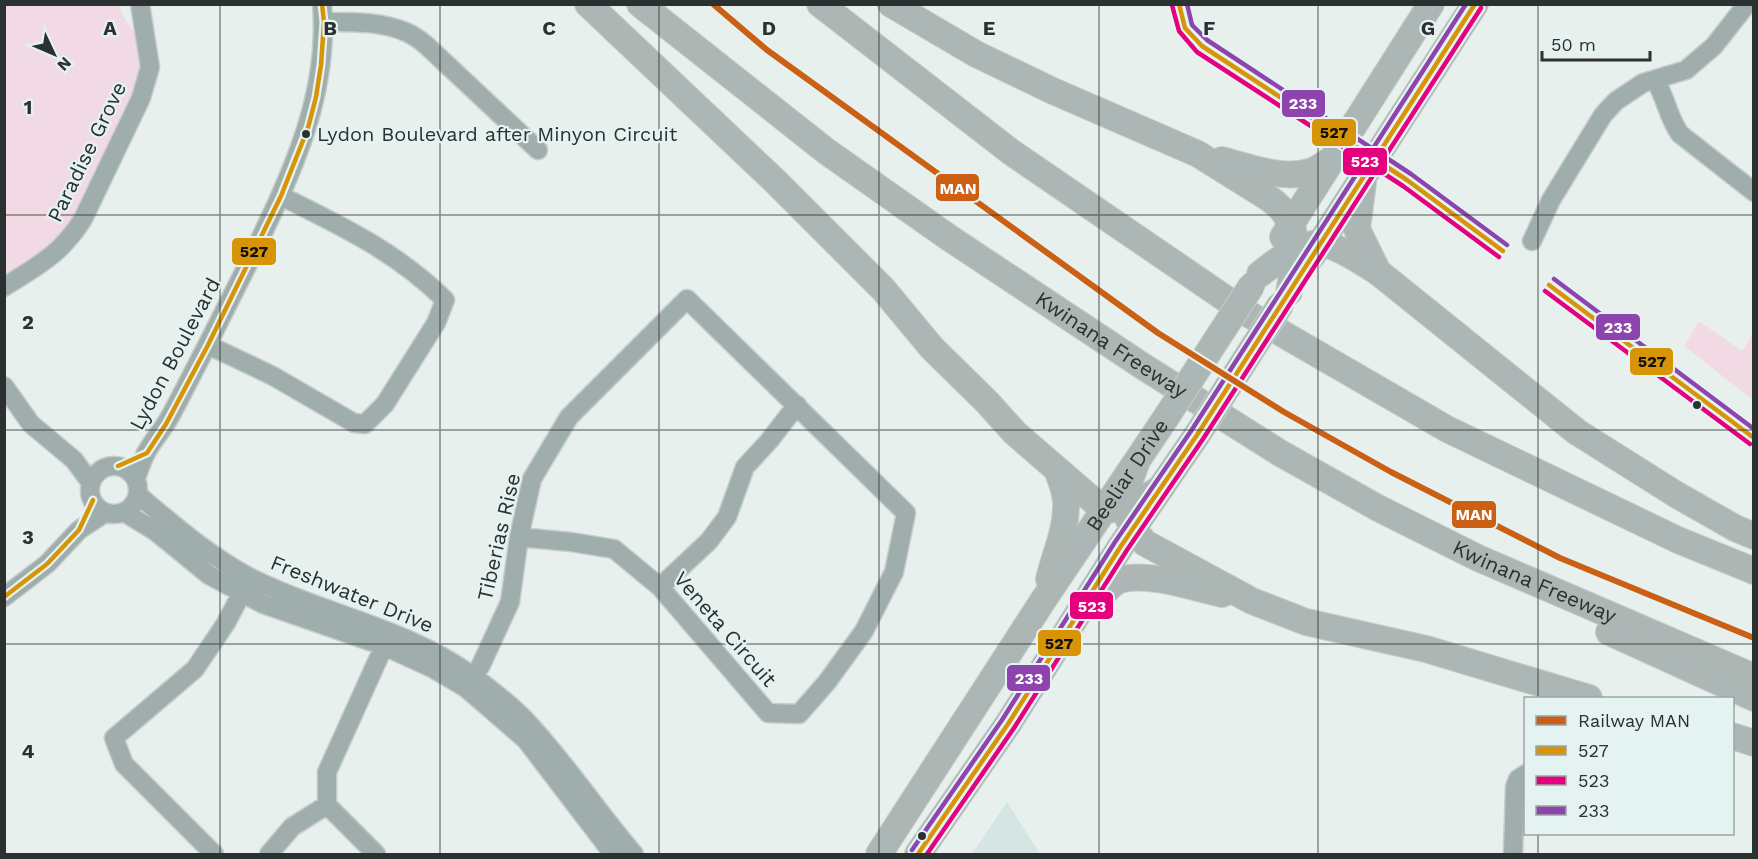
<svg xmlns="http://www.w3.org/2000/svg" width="1758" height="859" viewBox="0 0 1758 859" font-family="'Work Sans',sans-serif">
	<rect width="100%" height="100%" fill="#e8f0ee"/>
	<path fill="#d4e5e3" d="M1007,802L1040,854H972Z"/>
	<path fill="#f2dae4" d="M5,5H120C121,21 138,31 143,47L140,85L66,233L5,281Z
		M1699,321L1742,351L1753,333L1752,399L1684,346Z"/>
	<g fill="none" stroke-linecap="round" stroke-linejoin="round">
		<defs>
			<path id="minor" d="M324,22C351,22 380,21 406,32C413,35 420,40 426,45L538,150
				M1655,80C1666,97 1668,118 1680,134L1754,192
				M1532,241L1551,200L1603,115L1616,101L1643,83L1686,70L1714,46L1747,4
				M4,287C39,265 61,254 83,219L141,98L150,67L140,4
				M208,345L273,376L354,423L365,424L385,404L436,323L445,300C397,252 341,226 281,196
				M4,386L31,424L74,460L91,483
				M90 490a24 24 0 1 1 48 0a24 24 0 1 1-48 0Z
				M136,478C139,470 142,461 146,453C153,440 164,428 171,415C198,364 224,312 250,260C289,179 330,97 322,4
				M138,495C174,525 209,556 251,578C325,615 406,627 474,677C493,691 514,707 529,724C567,765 598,812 634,854
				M124,512L155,531L209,575L263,604L384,646L432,668L466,688L526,740L613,854
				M660,587L709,541L727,517L745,467L769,441L797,405
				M4,597L47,564L79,530L105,513
				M466,688L481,665L510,602L519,537L532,479L569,417L687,299L906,513L894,572L864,631L827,682L799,714L768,713L660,587L614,549L571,542L519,537
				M327,805L376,854
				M214,854L124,764L114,738L195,669L226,623L247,583
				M269,854L292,827L327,805V772L389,635
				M1513,854L1515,787L1518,779L1526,774"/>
			<g id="highway">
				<path d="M588,4L776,182L883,289L932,348L987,402L1015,433L1104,510C1130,508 1140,502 1161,488"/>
				<path id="s1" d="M640,4L826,151L948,237L1144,367L1280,453L1378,508L1478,558L1754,677"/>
				<path d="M820,4L1011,152L1245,312L1447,429L1678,540L1754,571"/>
				<path d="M891,4L976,54L1053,91L1198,154L1270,199C1305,224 1295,256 1289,292"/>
				<path d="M1222,160C1250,167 1283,181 1312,171C1319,169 1326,163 1332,159"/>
				<path d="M1363,183L1357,229L1378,272"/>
				<path d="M1283,237L1431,4"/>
				<path d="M1312,256L1475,4"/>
				<path d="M1260,274C1314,231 1322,237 1378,272L1577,432L1677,495L1735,528L1754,536"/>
				<path d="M1136,464C1122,499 1118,514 1145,543L1252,601L1306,622L1426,649L1589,698"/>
				<path d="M1049,579C1055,554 1067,529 1066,503C1066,492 1061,480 1057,470"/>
				<path d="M1095,602C1102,596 1111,583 1120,580C1147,571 1194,588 1222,594"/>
				<path d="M1609,632L1754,698"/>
				<path d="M1732,736L1754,743"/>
				<path id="s2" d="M879,854L1044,599L1167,416"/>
				<path d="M918,854L1008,724L1121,546L1197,435"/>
			</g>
		</defs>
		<use href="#minor" stroke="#c7cdcb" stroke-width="21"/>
		<use href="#highway" stroke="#c7cdcb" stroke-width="28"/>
		<use href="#minor" stroke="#9faeac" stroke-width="18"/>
		<use href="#highway" stroke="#acb6b4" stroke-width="26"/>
		<defs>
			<path id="highway-bridge" d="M1167,416L1252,285
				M1197,435L1281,304"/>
		</defs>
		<use href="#highway-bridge" stroke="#c7cdcb" stroke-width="28" stroke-linecap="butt"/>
		<use href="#highway-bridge" stroke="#acb6b4" stroke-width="26"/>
		<defs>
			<path id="bus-1" d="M1179,4L1185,28L1202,46L1407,180L1503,251
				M1549,285L1754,438
				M118,466L147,453L166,424L208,345L281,196L308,128L316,97L321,65L324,22L322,4
				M4,597L47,564L79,530L93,500
				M918,854L1008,724L1121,546L1197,435L1475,4"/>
			<path id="bus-2" d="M1172,5L1179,31L1197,52L1403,186L1499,257
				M1545,291L1750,444
				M927,854L1014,728L1127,550L1203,439L1481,8"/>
			<path id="bus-3" d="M1187,4L1192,25L1207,40L1411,174L1507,245
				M1554,279L1754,429
				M912,850L1002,720L1115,542L1191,431L1466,4"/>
		</defs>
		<use href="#bus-1" stroke="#e4f3f1" stroke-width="9"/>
		<use href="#bus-2" stroke="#e4f3f1" stroke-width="9"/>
		<use href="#bus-3" stroke="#e4f3f1" stroke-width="9"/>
		<use href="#bus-1" stroke="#d89407" stroke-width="4.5"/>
		<use href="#bus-2" stroke="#e5007d" stroke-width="4.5"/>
		<use href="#bus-3" stroke="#8e44ad" stroke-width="4.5"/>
		<defs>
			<path id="rail-1" d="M713,4L767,50L1158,333L1284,412L1391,472L1560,558L1754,638"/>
		</defs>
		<use href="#rail-1" stroke="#e4f3f1" stroke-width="10"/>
		<use href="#rail-1" stroke="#cb6015" stroke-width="6"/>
	</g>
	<path fill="none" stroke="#2b3130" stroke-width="1.5" stroke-opacity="0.55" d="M220,4V854M440,4V854M659,4V854M879,4V854M1099,4V854M1318,4V854M1538,4V698M4,215H1754M4,430H1754M4,644H1754M1538,834V854"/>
	<g fill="#2b3130" stroke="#e4f3f1" stroke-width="2">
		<circle cx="306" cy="134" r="5"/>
		<circle cx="1697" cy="405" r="5"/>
		<circle cx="922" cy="836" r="5"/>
	</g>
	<g text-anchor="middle" stroke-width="4.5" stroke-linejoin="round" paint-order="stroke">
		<g font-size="20" fill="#2b3130" stroke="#e4f3f1" text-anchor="start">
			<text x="317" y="141">Lydon Boulevard after Minyon Circuit</text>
		</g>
		<g font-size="21" fill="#2b3130" stroke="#e4f3f1">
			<text transform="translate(87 152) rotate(-64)" y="7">Paradise Grove</text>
			<text dy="7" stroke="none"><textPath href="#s1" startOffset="582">Kwinana Freeway</textPath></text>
			<text transform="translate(175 354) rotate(-62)" y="7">Lydon Boulevard</text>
			<text dy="7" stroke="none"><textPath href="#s2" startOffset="453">Beeliar Drive</textPath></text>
			<text transform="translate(499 537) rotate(-77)" y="7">Tiberias Rise</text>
			<text dy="7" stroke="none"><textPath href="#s1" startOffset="1068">Kwinana Freeway</textPath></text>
			<text transform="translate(352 594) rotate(22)" y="7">Freshwater Drive</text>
			<text transform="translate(725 629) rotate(49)" y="7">Veneta Circuit</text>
		</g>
	</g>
	<g font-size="20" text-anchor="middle" font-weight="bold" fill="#2b3130" stroke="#e4f3f1" stroke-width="4.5" stroke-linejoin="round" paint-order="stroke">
		<text x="110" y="35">A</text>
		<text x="330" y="35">B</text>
		<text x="549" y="35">C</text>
		<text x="769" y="35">D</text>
		<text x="989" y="35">E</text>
		<text x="1209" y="35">F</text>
		<text x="1428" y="35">G</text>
		<text x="28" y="114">1</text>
		<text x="28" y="329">2</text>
		<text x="28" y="544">3</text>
		<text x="28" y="758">4</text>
	</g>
	<g stroke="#e4f3f1" stroke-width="2">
		<rect x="1281" y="89" width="45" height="29" rx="6" fill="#8e44ad"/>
		<rect x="1311" y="118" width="46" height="29" rx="6" fill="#d89407"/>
		<rect x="1342" y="147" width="46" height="29" rx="6" fill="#e5007d"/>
		<rect x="935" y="173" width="45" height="29" rx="6" fill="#cb6015"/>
		<rect x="231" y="237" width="46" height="29" rx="6" fill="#d89407"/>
		<rect x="1595" y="313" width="46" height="28" rx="6" fill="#8e44ad"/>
		<rect x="1629" y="347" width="45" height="29" rx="6" fill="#d89407"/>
		<rect x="1451" y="500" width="46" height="29" rx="6" fill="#cb6015"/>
		<rect x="1069" y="591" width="45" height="29" rx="6" fill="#e5007d"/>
		<rect x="1037" y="629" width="45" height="28" rx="6" fill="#d89407"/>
		<rect x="1006" y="664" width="45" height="28" rx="6" fill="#8e44ad"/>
	</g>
	<g font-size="16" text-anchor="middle" font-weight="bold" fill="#fff">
		<text x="1303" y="109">233</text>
		<text x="1365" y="167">523</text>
		<text x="958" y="194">MAN</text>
		<text x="1618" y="333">233</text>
		<text x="1474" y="520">MAN</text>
		<text x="1092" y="612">523</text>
		<text x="1029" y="684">233</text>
	</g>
	<g font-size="16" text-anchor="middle" font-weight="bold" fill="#111">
		<text x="1334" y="138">527</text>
		<text x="254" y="257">527</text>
		<text x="1652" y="367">527</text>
		<text x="1059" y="649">527</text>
	</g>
	<rect width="1758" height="859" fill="none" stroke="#2b3130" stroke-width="12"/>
	<rect x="1524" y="697" width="210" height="138" fill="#e4f3f1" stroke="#9aa5a4" stroke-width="1.5"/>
	<rect x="1536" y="716" width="30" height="9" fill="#cb6015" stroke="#9aa5a4" stroke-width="1.5"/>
	<text x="1578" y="727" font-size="18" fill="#2b3130">Railway MAN</text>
	<rect x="1536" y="746" width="30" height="9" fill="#d89407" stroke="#9aa5a4" stroke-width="1.5"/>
	<text x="1578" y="757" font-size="18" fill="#2b3130">527</text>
	<rect x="1536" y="776" width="30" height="9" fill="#e5007d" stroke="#9aa5a4" stroke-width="1.5"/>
	<text x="1578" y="787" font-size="18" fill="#2b3130">523</text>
	<rect x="1536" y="806" width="30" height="9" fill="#8e44ad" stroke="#9aa5a4" stroke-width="1.5"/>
	<text x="1578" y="817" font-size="18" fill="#2b3130">233</text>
	<g transform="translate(54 54) rotate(134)" stroke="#e4f3f1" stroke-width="4.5" paint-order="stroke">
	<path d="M0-4.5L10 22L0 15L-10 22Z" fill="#2b3130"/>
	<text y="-9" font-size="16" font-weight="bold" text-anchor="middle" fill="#2b3130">N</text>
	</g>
	<path d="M1542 51v9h108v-9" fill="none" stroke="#2b3130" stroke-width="3"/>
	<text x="1551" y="51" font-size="18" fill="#2b3130" stroke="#e4f3f1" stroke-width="4.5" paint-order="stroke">50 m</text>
</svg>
